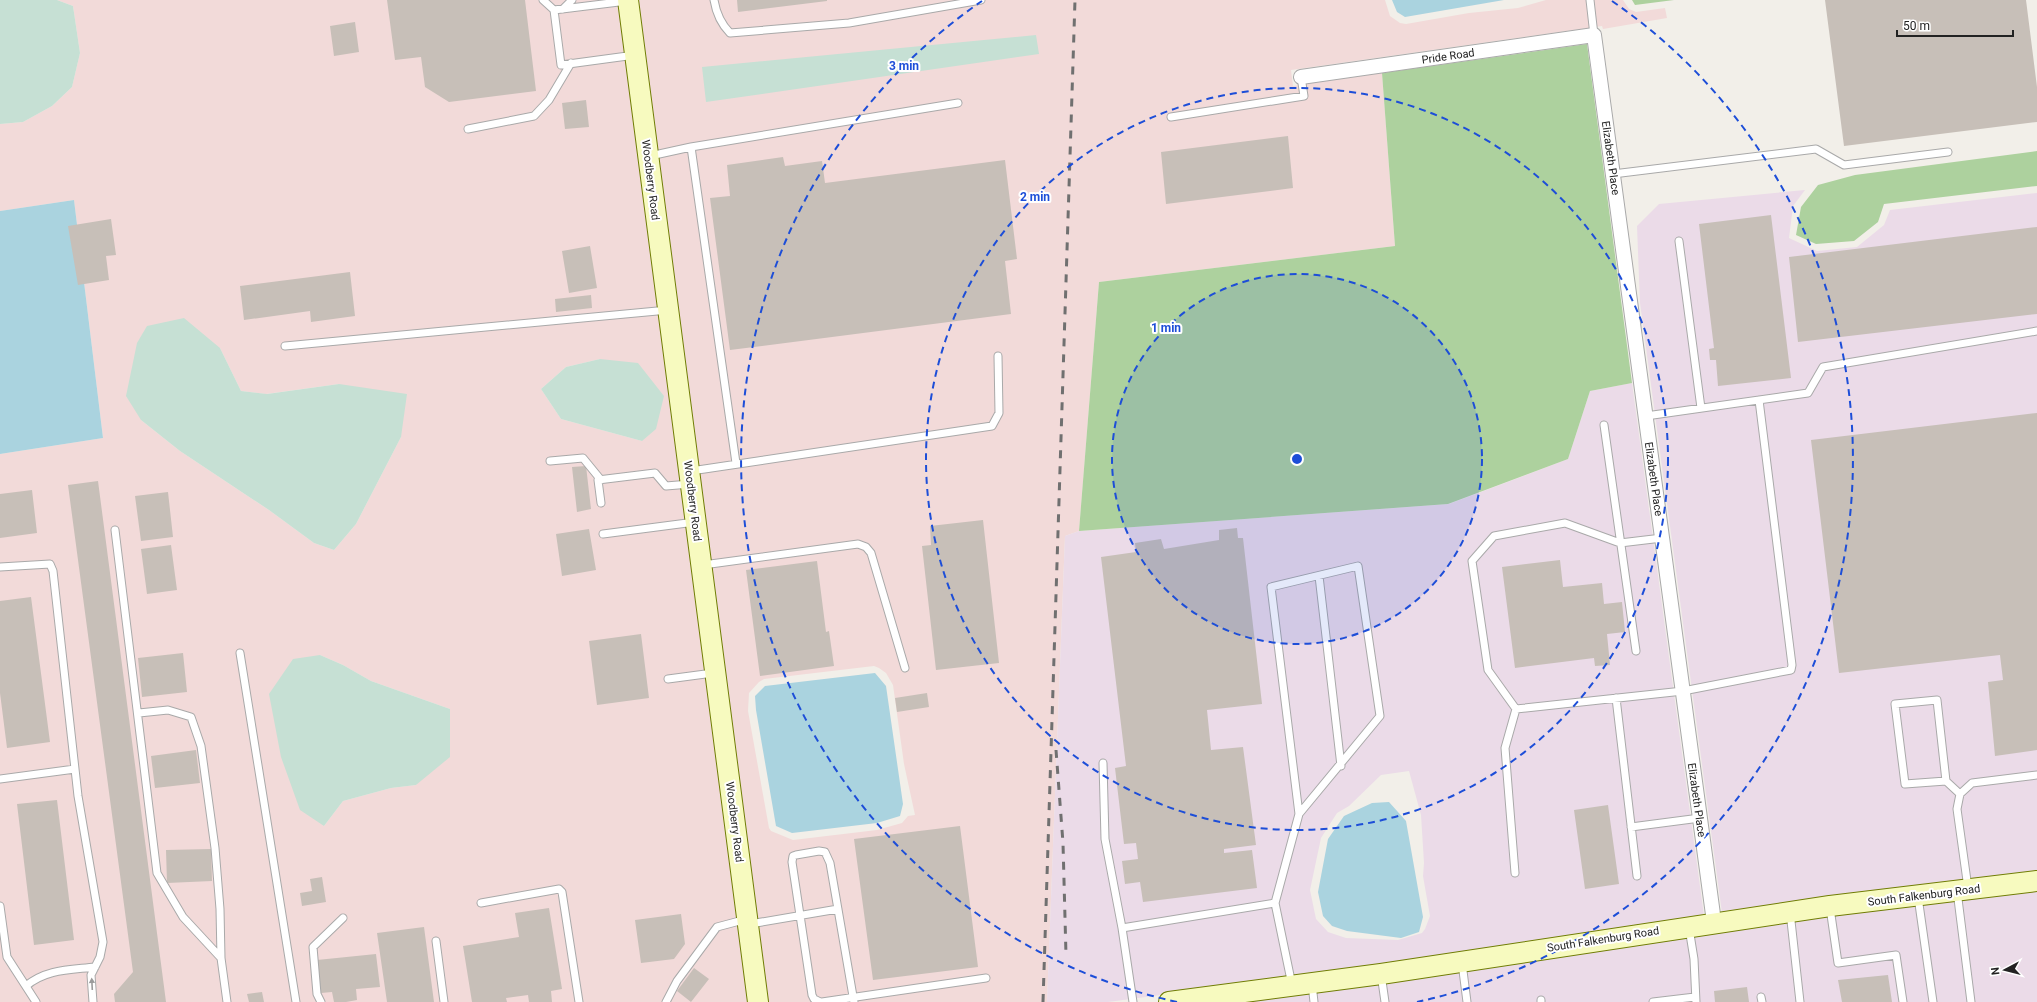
<svg xmlns="http://www.w3.org/2000/svg" width="2037" height="1002" viewBox="0 0 2037 1002" font-family="Roboto,sans-serif">
	<rect width="100%" height="100%" fill="#f2efe9"/>
	<path fill="#f2dad9" fill-rule="evenodd" d="M57,0H618L749,1002H0V454L103,438L74,200L0,211V124L23,122L52,106L72,87L80,53L73,6ZM220,348L241,391L266,394L339,384L401,437L356,524L334,550L314,543L269,510L180,451L141,420ZM600,359L642,441L561,419L541,389L566,367ZM320,655L343,665L371,681L450,709L416,785L391,788L343,801L324,826Z
		M637,0H1385L1390,16L1400,23L1406,24L1469,13L1518,8L1546,0H1623L1629,9L1636,12L1665,8L1667,18L1603,29L1602,26L1291,70L1293,86L1382,73L1395,246L1099,282L1079,531L1065,536L1047,1002H767ZM874,666L879,668L886,673L893,685L904,764L915,815L908,816L902,823L877,830L793,840L771,831L769,828L748,711L749,693L759,682L764,679Z"/>
	<path fill="#ebdbe8" fill-rule="evenodd" d="M1805,190L1793,206L1789,238L1817,251L1857,247L1884,225L1890,210L2037,193V873L1722,913L1640,303L1637,226L1659,204Z
		M1632,383L1704,916L1380,966L1108,1002H1047L1065,536L1079,531L1449,504L1568,459L1590,391ZM1409,771L1421,815L1424,863L1423,876L1430,916L1425,929L1422,933L1398,940L1346,938L1328,932L1316,919L1310,890L1321,838L1337,813L1349,806L1381,775Z
		M2037,889V1002H1229L1715,930Z"/>
	<path fill="#add19e" d="M1632,0H1674L1635,5Z
		M1587,44L1632,383L1590,391L1568,459L1448,504L1079,531L1099,282L1395,246L1382,73Z
		M2037,151V186L1884,204L1878,222L1854,241L1816,244L1796,235L1801,207L1818,185L1855,175Z"/>
	<path fill="#c6e0d4" d="M0,0H57L73,6L80,53L72,87L52,106L23,122L0,124Z
		M1036,35L1039,54L706,102L702,67Z
		M184,318L220,348L241,391L267,394L339,384L407,394L401,437L356,524L334,550L314,543L269,510L180,451L141,420L126,396L137,343L147,326Z
		M600,359L638,363L664,396L656,429L642,441L561,419L541,389L566,367Z
		M320,655L343,665L371,681L450,709V757L416,785L391,788L343,801L324,826L300,810L281,757L269,694L293,659Z"/>
	<path fill="#aad3df" d="M1392,0H1504L1405,17L1397,12Z
		M74,200L103,438L0,454V211Z
		M875,673L886,686L903,804L900,816L877,823L792,833L776,826L756,710L755,696L765,686Z
		M1389,802L1406,821L1423,917L1419,932L1401,938L1347,931L1332,926L1323,916L1318,892L1328,839L1344,816L1372,803Z"/>
	<path fill="#c7bfb8" d="M387,0H525L536,91L449,102L425,87L421,57L395,60Z
		M737,0H827V1L738,12Z
		M1825,0H2026L2037,87V122L1844,146Z
		M355,22L359,52L334,56L330,26Z
		M586,100L589,127L565,129L562,103Z
		M1288,136L1293,188L1166,204L1161,152Z
		M783,157L785,166L822,161L825,183L1005,160L1017,259L1005,261L1011,314L730,350L710,198L730,196L727,165Z
		M1771,215L1791,378L1718,386L1716,360H1710L1709,349L1714,348L1699,224Z
		M111,219L116,255L106,256L109,280L78,285L68,226Z
		M2037,227V314L1798,342L1789,257Z
		M590,246L597,288L569,293L562,251Z
		M350,272L355,316L311,322L310,311L244,320L240,286Z
		M591,295L592,308L556,312L555,299Z
		M2037,413V750L1995,756L1988,682L2003,680L2000,655L1839,673L1811,440Z
		M586,466L591,509L577,512L572,467Z
		M98,481L166,1002H115L114,994L133,972L68,485Z
		M32,490L37,533L0,538V494Z
		M168,492L173,537L141,541L135,496Z
		M983,520L999,663L936,670L922,546L931,545L930,526Z
		M1237,528L1238,538H1243L1262,704L1207,710L1211,750L1243,747L1256,845L1224,849V853L1252,850L1257,888L1143,902L1140,882L1125,884L1122,861L1138,859L1136,843L1124,844L1115,768L1126,766L1101,557L1136,552L1135,543L1161,539L1164,549L1219,540V530Z
		M589,529L596,570L562,576L556,534Z
		M171,545L177,590L147,594L141,549Z
		M1560,560L1563,587L1602,583L1604,604L1622,602L1625,632L1607,634L1610,665L1595,666L1594,658L1515,668L1502,567Z
		M817,561L826,632L829,631L834,666L760,676L746,570Z
		M31,597L50,742L7,748L0,693V601Z
		M641,634L649,698L597,705L589,641Z
		M183,653L187,692L142,697L138,658Z
		M927,693L929,707L897,712L895,698Z
		M196,750L200,783L155,788L151,756Z
		M57,800L74,940L34,945L17,804Z
		M1608,805L1619,884L1585,889L1574,810Z
		M960,826L978,967L873,980L854,839Z
		M211,849L212,881L167,883L166,850Z
		M322,877L326,902L302,906L300,893L312,891L310,879Z
		M549,908L562,989L551,991L552,1002H529L528,995L506,998L507,1002H472L463,946L519,937L515,913Z
		M681,914L685,944L674,959L641,963L635,920Z
		M424,927L434,1002H387L377,933Z
		M376,954L380,987L356,989L357,1000L346,1002H334L332,992L321,993L317,960Z
		M694,968L709,979L691,1002L677,991Z
		M1888,975L1892,1002H1842L1838,980Z
		M1747,987L1749,1002H1715L1714,991Z
		M262,992L264,1002H249L247,994Z"/>
	<g fill="none" stroke-linecap="round" stroke-linejoin="round">
		<defs>
			<path id="lane" d="M543,0L554,10
				M714,0C716,12 721,24 730,33L849,23L981,0
				M1590,0L1594,35
				M627,1L554,10L561,65L635,55
				M563,9L572,0
				M1171,117L1304,96L1301,77
				M468,129L534,116L549,100L571,63
				M691,147L736,463
				M650,156L691,147L958,103
				M1613,174L1816,149L1844,165L1948,152
				M1679,241L1701,408
				M285,346L668,310
				M1646,416L1808,393L1823,367L2037,331
				M1604,425L1636,651
				M550,461L583,458L601,480
				M691,471L992,426L999,413L998,356
				M601,503L598,480L655,473L666,486L690,484
				M115,530L157,873L183,917L221,958L227,1002
				M603,534L695,522
				M703,565L858,544L866,547L871,553L905,668
				M0,567L50,564L53,571L78,796L103,942L100,957L91,975L93,1002
				M1319,576L1341,766
				M240,653L296,1002
				M668,679L713,673
				M1616,698L1637,876
				M1516,709L1488,670L1472,561L1494,536L1565,523L1620,543L1662,538
				M139,713L168,710L191,717L201,746L215,848L220,909L221,958
				M1103,763L1105,839L1122,928L1275,903L1292,985
				M0,779L75,769
				M1946,781L1905,784L1895,704L1937,700L1946,781L1960,794
				M1631,827L1700,818
				M1515,873L1505,748L1516,709L1683,691L1791,670L1792,665L1759,400
				M1968,888L1957,809L1960,794L1972,783L2037,775
				M1957,891L1971,1002
				M1918,897L1933,1002
				M481,903L559,889L562,892L579,1002
				M1275,903L1299,814L1271,587L1358,566L1380,716L1299,814
				M0,906L7,957L36,1002
				M1830,908L1838,963L1896,955L1903,1002
				M1790,912L1800,1002
				M750,924L838,909
				M1122,928L1133,1002
				M1689,928L1694,959L1696,1002
				M436,941L444,1002
				M1462,963L1467,1002
				M1381,974L1385,1002
				M1312,984L1314,1002
				M26,986C46,969 70,970 95,967
				M1761,997L1762,1002
				M1541,1000V1002
				M321,1002L317,994L313,947L343,918
				M666,1002L677,981L717,927L747,919
				M820,1002L814,999L812,995L792,862L793,856L796,855L819,851L825,852L830,863L854,1002
				M822,1002L986,978
				M1653,1002L1695,997"/>
			<path id="street" d="M1301,77L1594,35L1714,922"/>
			<path id="secondary" d="M628,0L758,1002
				M1169,1002L1381,974L1830,906L2037,881"/>
		</defs>
		<use href="#lane" stroke="#a9a9a9" stroke-width="9"/>
		<use href="#street" stroke="#a9a9a9" stroke-width="16"/>
		<use href="#secondary" stroke="#707d05" stroke-width="22"/>
		<use href="#lane" stroke="#fff" stroke-width="7"/>
		<use href="#street" stroke="#fff" stroke-width="14"/>
		<use href="#secondary" stroke="#f7fabf" stroke-width="20"/>
		<path stroke="#707070" stroke-width="3" stroke-dasharray="8 8" stroke-linecap="butt" d="M1056,750L1063,843L1066,955
			M1043,1002L1075,0"/>
	</g>
	<defs><path id="oneway-solid" d="M-6-.8H1V-3.2L6.5 0L1 3.2V.8H-6Z"/></defs>
	<use fill="#9c9c9c" href="#oneway-solid" transform="translate(92 984) rotate(-93)"/>
	<circle cx="1297" cy="459" r="185" fill="#1d4ed8" fill-opacity=".12"/>
	<g fill="none" stroke="#1d4ed8" stroke-width="2" stroke-dasharray="7 5">
		<circle cx="1297" cy="459" r="185"/>
		<circle cx="1297" cy="459" r="371"/>
		<path d="M1177 1002A556 556 0 0 1 982 1M1612 1A556 556 0 0 1 1417 1002"/>
	</g>
	<g text-anchor="middle" stroke-width="4" stroke-linejoin="round" paint-order="stroke">
		<g font-size="11" fill="#222" stroke="#fff">
			<text transform="translate(1448 56) rotate(-8)" y="4">Pride Road</text>
			<text transform="translate(1611 158) rotate(82)" y="4">Elizabeth Place</text>
			<text transform="translate(651 180) rotate(83)" y="4">Woodberry Road</text>
			<text transform="translate(1654 479) rotate(82)" y="4">Elizabeth Place</text>
			<text transform="translate(693 501) rotate(83)" y="4">Woodberry Road</text>
			<text transform="translate(1697 800) rotate(82)" y="4">Elizabeth Place</text>
			<text transform="translate(735 822) rotate(83)" y="4">Woodberry Road</text>
			<text transform="translate(1924 895) rotate(-7)" y="4">South Falkenburg Road</text>
			<text transform="translate(1603 939) rotate(-9)" y="4">South Falkenburg Road</text>
		</g>
	</g>
	<circle cx="1297" cy="459" r="6" fill="#1d4ed8" stroke="#fff" stroke-width="2"/>
	<g font-size="12" text-anchor="middle" font-weight="bold" fill="#1d4ed8" stroke="#fff" stroke-width="4" stroke-linejoin="round" paint-order="stroke">
		<text x="904" y="70">3 min</text>
		<text x="1035" y="201">2 min</text>
		<text x="1166" y="332">1 min</text>
	</g>
	<g transform="translate(2005 970) rotate(263)" stroke="#ffffff" stroke-width="3" paint-order="stroke">
	<path d="M0-3L7 15L0 10L-7 15Z" fill="#222222"/>
	<text y="-6" font-size="11" font-weight="bold" text-anchor="middle" fill="#222222">N</text>
	</g>
	<path d="M1897 30v6h116v-6" fill="none" stroke="#222222" stroke-width="2"/>
	<text x="1903" y="30" font-size="12" fill="#222222" stroke="#ffffff" stroke-width="3" paint-order="stroke">50 m</text>
</svg>
